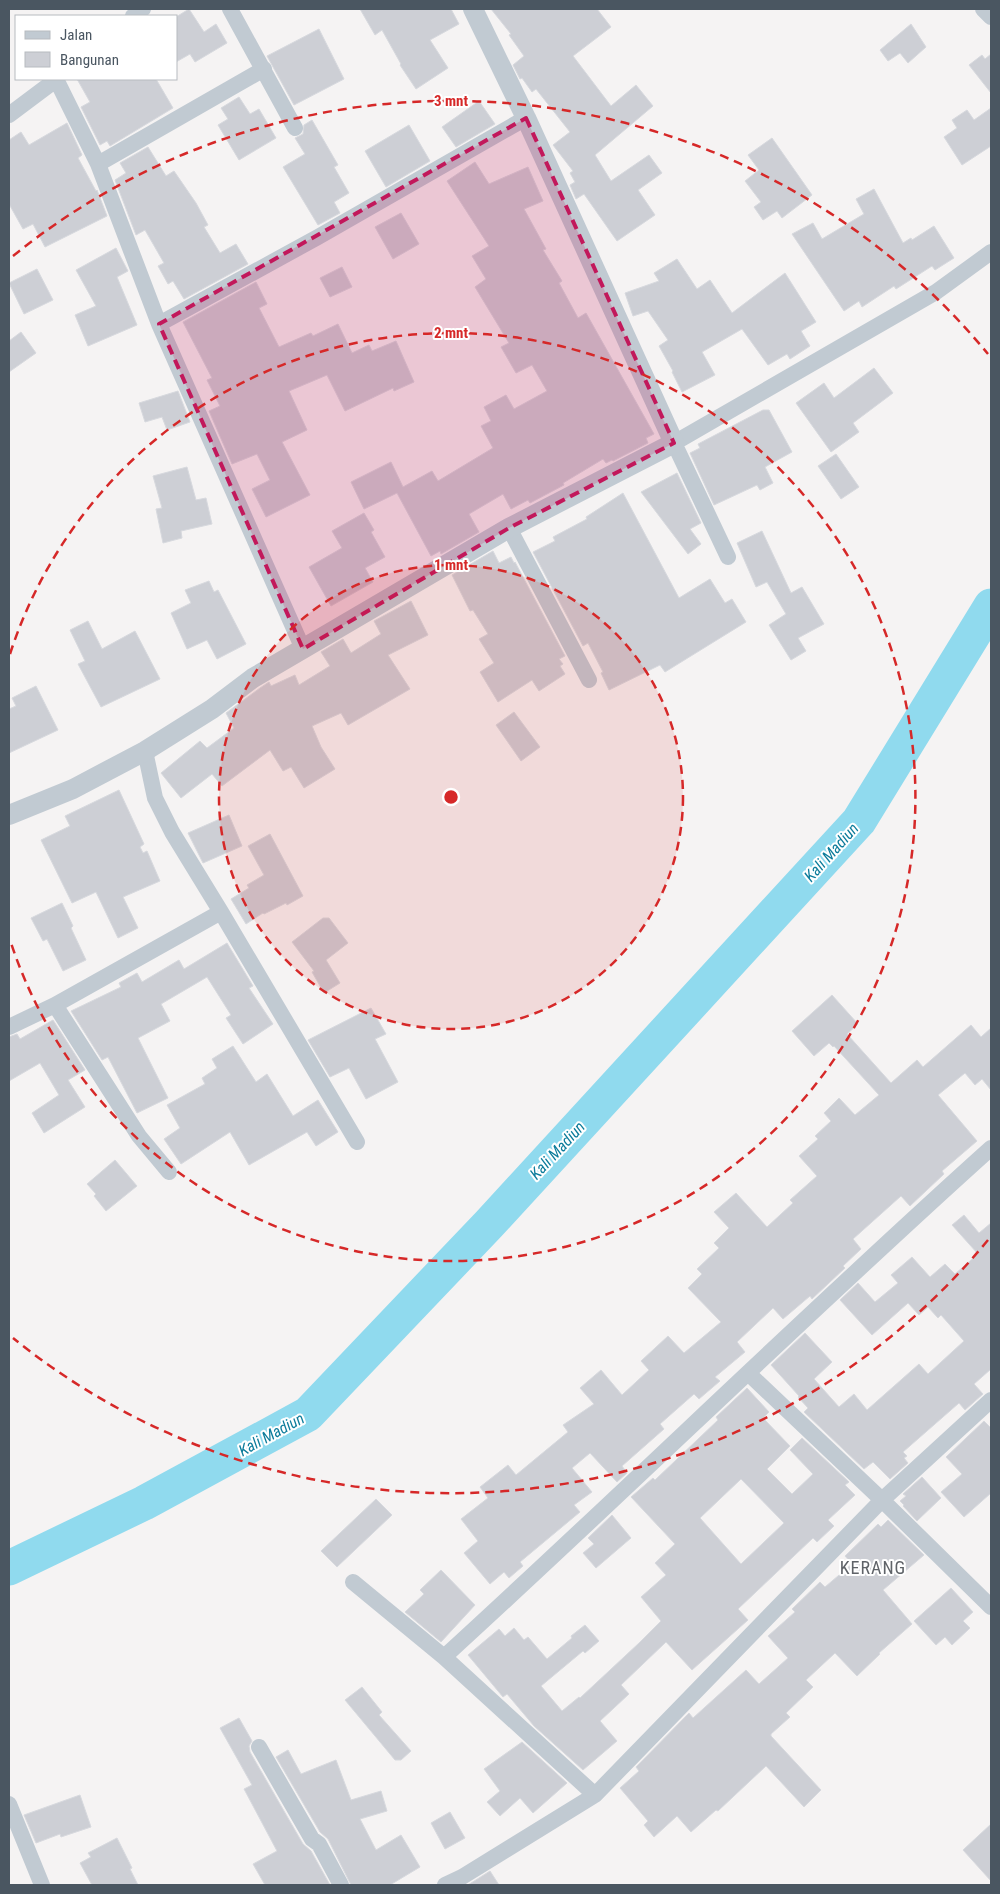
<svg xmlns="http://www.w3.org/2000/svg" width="1000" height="1894" viewBox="0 0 1000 1894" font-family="'Roboto Condensed',sans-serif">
	<rect width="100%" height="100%" fill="#f5f3f3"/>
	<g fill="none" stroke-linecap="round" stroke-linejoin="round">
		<path stroke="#90daee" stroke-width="35" d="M9,1568L144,1503L308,1414L489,1224L859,821L991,606"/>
	</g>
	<path fill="#cdcfd5" stroke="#d7d9de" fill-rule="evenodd" d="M189,9L204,32L216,24L227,43L195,62L190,54L176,62V17Z
		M360,9H451L459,24L430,40L448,68L416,89L400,65L401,64L382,30L375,35Z
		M491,9H597L611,27L573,56L611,106L636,85L653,106L595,155L611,181L649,155L662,173L638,190L655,215L617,241L584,194L576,199L570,185L575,182L570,173L573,171L553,145L570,132L536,89L532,92L522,78L520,79L513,65L524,56L509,35L511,34Z
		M911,24L926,47L908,63L900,53L888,61L880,50Z
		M319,29L344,79L294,105L267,56Z
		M991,54V93L969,65L982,55L985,59Z
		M77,79H156L173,108L110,146L107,141L100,145L81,107L90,102Z
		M239,97L250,114L259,109L276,138L239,160L218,125L228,119L221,108Z
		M479,101L495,124L456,147L442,127Z
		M991,108V146L962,165L944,137L957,128L952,120L967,110L974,120Z
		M312,120L338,165L334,167L349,193L334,202L340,213L318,225L283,167L305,154L295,138L303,134L304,125Z
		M67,123L82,155L78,158L96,191L97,190L107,216L45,247L33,224L23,229L9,204V140L21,132L29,145Z
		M409,125L430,161L386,187L365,151Z
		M772,138L812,195L782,218L777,211L763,220L754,207L761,202L745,181L759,170L748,155Z
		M148,147L166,176L174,171L196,203L208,225L204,227L220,253L236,244L248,264L184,299L173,281L168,284L158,266L164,263L145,230L136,235L115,180L126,173L120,163Z
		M475,162L489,184L528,167L543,201L524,209L546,249L543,250L562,281L559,283L578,318L586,313L654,434L646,438L648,443L613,461L612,460L606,463L603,459L563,483L564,485L530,503L528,500L511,509L503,494L469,514L479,532L441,554L440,551L431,556L397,493L364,509L351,482L391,462L403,487L432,471L438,481L493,448L481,426L491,421L484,407L506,395L514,409L547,391L532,365L516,373L501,347L509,343L475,287L486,279L472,256L489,246L447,181Z
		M874,189L903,243L911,238L912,240L934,226L954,258L935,270L932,266L896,289L894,286L862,307L859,301L844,311L792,234L813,223L822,239L864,214L856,199Z
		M401,213L419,244L393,259L375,227Z
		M116,248L128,271L117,277L137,325L88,346L75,315L96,306L76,270Z
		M677,259L697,289L710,280L732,313L785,273L816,322L801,331L810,346L790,359L787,354L768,365L742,329L702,352L715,375L682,392L672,372L673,371L659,346L668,340L648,311L633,316L625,293L659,281L654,273Z
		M342,267L352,287L330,297L320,278Z
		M37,269L53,300L24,314L9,283Z
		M256,282L267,304L259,308L279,347L311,333L313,336L338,324L352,353L369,345L372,351L396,341L414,382L394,391L393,388L345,411L327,375L289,391L307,430L282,442L310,495L266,517L252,489L270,480L257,454L232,464L209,411L220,406L207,380L212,378L183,322Z
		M21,332L36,353L9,372V341Z
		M874,368L893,393L853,423L859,432L831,452L796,403L824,383L834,398Z
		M178,391L190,422L167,430L162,417L145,422L139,403Z
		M763,410H769L792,452L765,467L773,483L760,490L757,485L714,505L690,453L700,448L698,444Z
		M836,454L859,487L841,499L818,466Z
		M187,467L196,500L206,498L212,524L181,531L182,538L163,543L156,509L162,508L153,476Z
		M677,473L701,523L690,529L701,544L688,554L641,492Z
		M623,493L679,598L710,579L725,603L732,599L746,622L665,672L660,665L609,690L601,673L603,672L588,643L583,646L533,552L555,541L553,537L587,519L586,517Z
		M364,513L374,530L371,532L385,557L365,568L373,582L331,606L309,567L342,548L332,531Z
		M762,531L791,593L802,587L824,624L798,638L806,651L791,660L769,625L786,614L767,582L756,587L737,543Z
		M493,551L499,563L511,557L514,563L515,562L565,656L559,659L563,664L560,666L565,674L539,691L532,680L498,702L480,672L494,663L479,639L488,634L473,610L470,611L452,575Z
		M209,581L214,592L218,590L246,644L217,659L207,640L187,649L171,613L191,603L185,590Z
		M411,601L428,635L388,655L410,689L348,725L341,713L312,726L321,747L335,769L304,788L291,767L283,771L270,750L222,786L212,774L181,798L161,773L200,741L207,748L234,728L226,713L260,688L269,682L271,686L295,675L299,685L330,666L321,652L343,639L351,653L381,634L374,621Z
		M88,621L102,649L135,631L160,679L101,707L78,664L85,661L70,630Z
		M36,686L58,730L9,753V709L16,706L12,698Z
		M514,712L540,747L521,761L496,725Z
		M119,790L144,844L140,847L143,853L147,851L160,881L123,897L138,928L118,938L96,892L72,903L41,840L70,826L65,816Z
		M229,815L242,846L203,863L188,833Z
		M270,834L303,896L287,905L286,903L264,914L263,913L246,924L231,899L249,888L247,885L264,875L248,846Z
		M62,903L73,926L71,928L86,960L63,971L47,939L43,941L31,918Z
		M323,918H329L348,943L326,960L340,983L324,993L312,972L314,971L292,942Z
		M227,943L253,986L249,988L273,1024L243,1044L226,1018L231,1015L207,977L161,1004L170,1021L138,1038L168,1098L137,1113L108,1057L102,1060L71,1011L121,987L119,983L137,973L142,982L179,960L184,969Z
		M832,995L858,1024L847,1034L891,1083L917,1060L923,1067L971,1025L981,1037L991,1028V1090L982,1079L975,1085L965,1073L938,1095L977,1141L942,1171L944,1174L910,1206L901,1196L853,1239L861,1249L843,1266L845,1268L812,1299L810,1296L783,1319L773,1308L737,1342L745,1352L715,1377L720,1381L699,1399L694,1394L660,1424L664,1429L622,1466L627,1473L617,1482L590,1453L572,1468L592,1492L574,1505L580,1512L520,1562L523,1566L509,1578L504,1572L490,1584L464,1553L478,1541L461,1519L488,1498L480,1487L508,1465L516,1475L568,1432L563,1425L594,1404L580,1388L601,1370L622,1395L649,1370L641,1361L668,1336L684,1353L721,1322L688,1288L702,1274L697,1269L719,1248L714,1243L729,1228L714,1212L736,1193L767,1227L793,1203L790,1200L817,1176L799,1156L818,1139L815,1136L831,1121L824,1113L839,1098L855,1115L879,1095L834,1046L833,1047L829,1043L814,1056L792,1031Z
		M371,1008L386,1034L375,1039L398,1082L366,1099L349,1068L330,1077L308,1040Z
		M53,1020L85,1070L68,1080L85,1107L44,1133L32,1113L59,1095L40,1063L9,1081V1037L17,1034L20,1039Z
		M233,1046L256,1082L267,1074L293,1116L318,1100L338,1132L316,1146L307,1132L249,1165L230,1132L181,1164L164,1139L180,1128L167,1105L205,1084L202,1078L217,1068L212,1059Z
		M115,1160L137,1186L106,1211L94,1196L96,1194L87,1184Z
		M964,1215L979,1233L991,1223V1369L974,1384L983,1394L965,1410L959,1403L903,1452L907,1456L904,1458L908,1463L890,1479L873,1462L864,1469L804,1412L808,1408L798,1397L799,1396L771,1365L805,1333L832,1362L814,1379L839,1407L854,1394L867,1410L919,1364L928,1374L964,1341L941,1315L938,1318L928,1307L919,1315L908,1303L872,1335L840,1300L858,1283L875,1302L898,1283L891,1275L912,1257L930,1277L945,1264L955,1274L978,1254L952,1225Z
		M747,1388L769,1412L763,1418L790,1446L767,1469L792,1494L813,1474L790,1450L802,1438L849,1482L845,1485L855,1495L828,1520L834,1526L817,1542L813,1538L738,1609L748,1620L692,1670L666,1642L621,1685L629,1694L600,1721L617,1741L583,1770L534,1726L507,1694L503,1697L468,1655L499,1629L505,1636L514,1628L524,1640L528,1637L547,1659L572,1638L571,1636L585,1625L599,1641L585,1653L583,1651L541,1686L562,1711L579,1697L580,1698L639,1643L661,1621L641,1597L666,1575L655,1563L675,1544L631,1497L653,1478L655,1480L718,1420L716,1417ZM741,1479L784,1523L741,1564L700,1518Z
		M984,1421L991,1428V1493L964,1517L941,1492L962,1474L946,1457Z
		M922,1477L941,1498L917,1521L903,1506L904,1505L900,1501L906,1496L903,1494Z
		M376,1499L392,1515L337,1567L321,1551Z
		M612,1515L631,1538L596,1568L583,1553L594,1544L588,1538Z
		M888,1520L924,1555L883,1590L912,1624L879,1653L880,1654L857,1676L835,1653L806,1680L813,1687L786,1713L790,1717L771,1734V1736L821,1790L804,1807L766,1766L718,1811L716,1810L691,1832L677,1816L654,1837L644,1825L648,1821L620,1788L639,1771L636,1767L689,1713L693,1718L746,1670L759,1684L788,1658L768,1636L795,1612L792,1609L820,1582L825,1587L852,1564L845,1556L878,1524L881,1527Z
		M441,1570L475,1605L441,1642L405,1612L424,1594L420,1590Z
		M951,1588L973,1612L963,1621L970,1628L952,1645L945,1637L936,1645L914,1621Z
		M362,1687L382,1712L379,1715L411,1751L401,1760H395L345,1700Z
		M239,1718L252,1741L249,1746L250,1752L303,1844L311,1851L330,1885H265L253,1864L277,1851L244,1789L252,1785L220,1728Z
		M522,1742L567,1783L533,1813L520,1798L500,1816L487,1802L500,1791L484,1769Z
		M288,1750L301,1774L336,1760L351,1800L381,1791L387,1811L360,1819L376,1850L401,1835L420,1867L390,1885H351L328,1839L320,1832L276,1757Z
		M80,1795L91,1827L61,1837L60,1834L36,1843L24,1815Z
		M450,1812L465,1838L445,1849L431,1823Z
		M991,1824V1881L963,1850Z
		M117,1838L132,1868L130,1869L138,1885H92L80,1863L91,1857L88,1853Z
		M490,1871L499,1885H468Z"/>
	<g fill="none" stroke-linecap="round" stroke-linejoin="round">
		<path stroke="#c1cad2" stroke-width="16" d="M230,9L295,128
			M983,9L991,17
			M133,16L143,9
			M56,79L98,164L159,324L303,649
			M9,115L57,79
			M98,164L264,69
			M159,324L318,237L526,118
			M509,528L589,680
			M728,557L674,443L936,292L991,252
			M145,751L155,798L172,832L221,912L357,1142
			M55,1005L139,1136L169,1172
			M9,1027L55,1005L221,912
			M748,1373L882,1500L991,1607
			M353,1582L444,1657
			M259,1747L312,1839L319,1844L341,1885
			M595,1795L444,1657C628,1489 806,1314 991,1148
			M9,1804L42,1885
			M445,1885L462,1877L595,1795L882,1500L991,1400"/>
		<path stroke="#c1cad2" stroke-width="20" d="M9,815L73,789L145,751L212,709L253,678L509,528L674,443L526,118L473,9"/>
	</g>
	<path fill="#c2185b" fill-opacity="0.2" stroke="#c2185b" stroke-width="4" stroke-dasharray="10 6" stroke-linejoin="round" d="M526,118L674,443L509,528L303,649L159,324Z"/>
	<circle cx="451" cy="797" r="232" fill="#d62828" fill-opacity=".12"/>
	<g fill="none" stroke="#d62828" stroke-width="2.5" stroke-dasharray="9 6">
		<circle cx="451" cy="797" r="232"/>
		<path d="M10 654A464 464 0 1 1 10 940"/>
		<path d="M988 1240A696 696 0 0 1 13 1338M13 256A696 696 0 0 1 988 354"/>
	</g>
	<g text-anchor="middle" stroke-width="4" stroke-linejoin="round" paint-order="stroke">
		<g font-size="16" font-style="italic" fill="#0c7c9b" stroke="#fff">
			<text transform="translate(831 852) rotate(-48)" y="6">Kali Madiun</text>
			<text transform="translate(557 1150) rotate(-47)" y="6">Kali Madiun</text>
			<text transform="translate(271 1434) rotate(-29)" y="6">Kali Madiun</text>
		</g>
		<g font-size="18" letter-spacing="1" fill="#5f6368" stroke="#fff">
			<text x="873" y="1574">KERANG</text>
		</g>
	</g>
	<circle cx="451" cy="797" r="8" fill="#d62828" stroke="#fff" stroke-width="2.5"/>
	<g font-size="15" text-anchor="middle" font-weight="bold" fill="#d62828" stroke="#fff" stroke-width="4" stroke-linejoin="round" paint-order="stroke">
		<text x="451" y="106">3 mnt</text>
		<text x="451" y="338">2 mnt</text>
		<text x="451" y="570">1 mnt</text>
	</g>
	<rect width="1000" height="1894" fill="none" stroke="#4a5661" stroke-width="20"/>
	<rect x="15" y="15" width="162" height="65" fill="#ffffff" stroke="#b7bbc0"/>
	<rect x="25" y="31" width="25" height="8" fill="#c1cad2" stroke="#b7bbc0"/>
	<text x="60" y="40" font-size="15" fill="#4a5661">Jalan</text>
	<rect x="25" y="52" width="25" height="15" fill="#cdcfd5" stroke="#b7bbc0"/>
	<text x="60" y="65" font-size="15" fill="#4a5661">Bangunan</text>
</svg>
